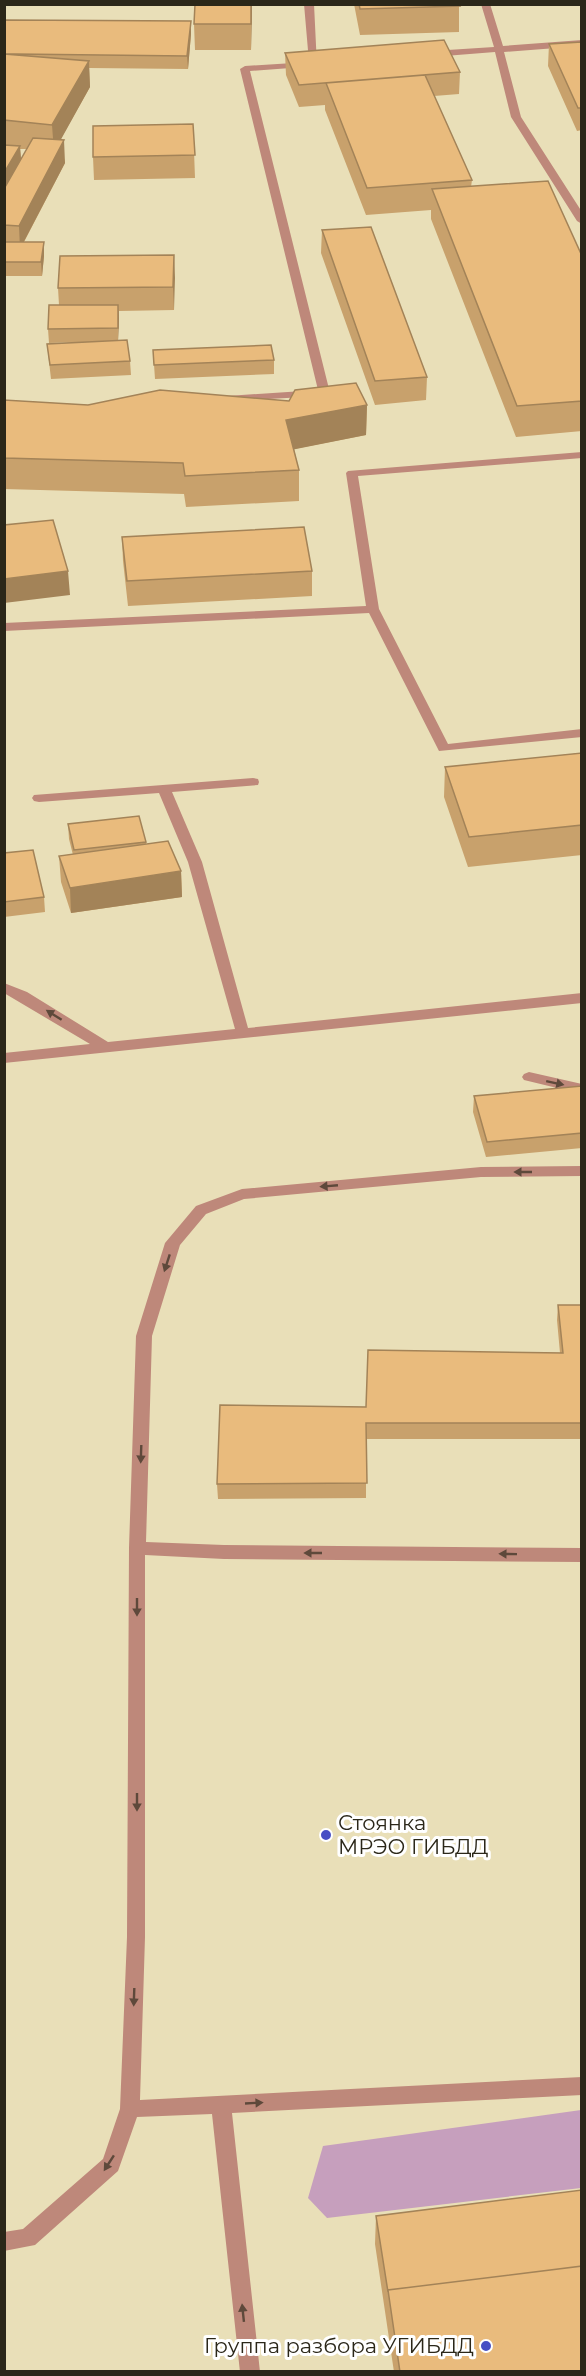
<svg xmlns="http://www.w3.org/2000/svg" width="586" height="2376" viewBox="0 0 586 2376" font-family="Montserrat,sans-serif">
	<rect width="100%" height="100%" fill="#e9dfb8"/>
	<path fill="#c69fbd" d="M581,2110V2188L327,2218L308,2198L323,2146Z"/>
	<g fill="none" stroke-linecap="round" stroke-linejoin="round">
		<path fill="#be887a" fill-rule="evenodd" d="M304,4H314L317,66L250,71L330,393L324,396L231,401L227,400V396L318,390L240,69L245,66L309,62Z
			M481,4H490L503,46L582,40V46L504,52L521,117L582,212V224L577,221L511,117L495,52L432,57L427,54L432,51L494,47Z
			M582,452V458L358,476L379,609L448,744L582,729V737L439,751L369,613L4,631V623L366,606L346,473L348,471Z
			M253,778L258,779L259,782L258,785L172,792L202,862L248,1028L582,993V1003L4,1063V1053L90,1044L4,993V983L27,992L108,1042L235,1029L188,862L159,793L39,802L34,801L32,798L34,795Z
			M529,1072L582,1084V1094L524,1080L522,1077L524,1074Z
			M582,1166V1176L481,1177L244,1199L206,1214L180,1245L152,1336L146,1542L224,1545L582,1548V1562L224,1559L145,1555V1937L140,2100L582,2077V2095L232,2113L260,2372H240L212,2114L137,2117L118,2171L35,2245L4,2251V2232L23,2229L103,2159L120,2109L127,1937L129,1548L136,1336L165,1243L196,1206L242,1189L481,1167Z"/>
	</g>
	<path fill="#c8a16c" d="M195,4H252L251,50H195L194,24Z
		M354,4H459V32L360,35Z
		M4,20L191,34L188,69L89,68L90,87L60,140L65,163L24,242L44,256L42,276H4V189L27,149H20L21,159L4,187Z
		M582,42V130L577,131L548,66L549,44Z
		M285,53L460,72L459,94L434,96L472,180L471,187L582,256V431L516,437L431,219V210L366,215L325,110V105L299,107L286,75Z
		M193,124L195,178L94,180L93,157Z
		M322,230L427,377L426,400L375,405L321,253Z
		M174,255V310L119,311L118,340L130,361L131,375L51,379L47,344L78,342L49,343L48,329L59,305L58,288Z
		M153,350L274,360V374L155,379Z
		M4,400L88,405L289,401L367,405L366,435L294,449L299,470V501L186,507L184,494L4,489Z
		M122,537L312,571V596L128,606L123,561Z
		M582,753V855L468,867L444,797L445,767Z
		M68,824L146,842V844L181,871L182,897L71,913L61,882L59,856L73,855L69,839Z
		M4,853L44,897L45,912L4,917Z
		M582,1086V1148L486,1157L473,1112L474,1096Z
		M558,1305H582V1439H366V1498L218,1499L217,1484L366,1407L560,1353L557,1320Z
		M376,2216L582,2372H394L375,2244Z"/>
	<path fill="#a38358" d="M251,4H252L251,50Z
		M191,21V34L188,69L187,56Z
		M89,61L90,87L54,152L52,125Z
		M64,140L65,163L20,249L19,226Z
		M20,146L21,159L5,187L4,173Z
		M44,242V256L42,276L41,262Z
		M174,255L175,278L174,310L173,287Z
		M118,305L119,318L118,342Z
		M367,405L366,435L286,451V420Z
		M68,571L70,595L4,603V579Z
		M181,871L182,897L71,913L70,888Z"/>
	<path fill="#e9bb7d" stroke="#a38358" stroke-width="1.5" d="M195,4H251V24H194Z
		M359,4H459L460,6L360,9Z
		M4,20L191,21L187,56L15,54H4Z
		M444,40L460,72L299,85L285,53Z
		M582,42V108H578L549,44Z
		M4,54L89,61L52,125L4,120Z
		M425,75L472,180L367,188L326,83Z
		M193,124L195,155L93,157V126Z
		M33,138L64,140L19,226L4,225V189Z
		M4,145L20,146L4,173Z
		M548,181L582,256V401L517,406L432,189Z
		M371,227L427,377L375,381L322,230Z
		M4,242H44L41,262H4Z
		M174,255L173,287L58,288L60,256Z
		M49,305H118V328L48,329Z
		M127,340L130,361L50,365L47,344Z
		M271,345L274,360L154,365L153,350Z
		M356,383L367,405L286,420L299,470L185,476L183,463L4,458V400L88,405L160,390L289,401L295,390Z
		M53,520L68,571L4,579V525Z
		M304,527L312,571L127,581L122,537Z
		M582,753V825L469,837L445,767Z
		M139,816L146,842L74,850L68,824Z
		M168,841L181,871L70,888L59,856Z
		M33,850L44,897L4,902V853Z
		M582,1086V1133L487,1142L474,1096Z
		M558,1305H582V1423H366L367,1483L217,1484L220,1405L366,1407L368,1350L563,1353Z
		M582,2190V2266L388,2290V2292L376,2216Z
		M582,2266V2372H400L388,2290Z"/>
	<defs><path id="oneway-solid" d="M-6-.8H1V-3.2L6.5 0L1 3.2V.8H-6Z" transform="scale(1.5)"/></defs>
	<g fill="#5e493b">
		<use href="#oneway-solid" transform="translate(54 1015) rotate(-148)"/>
		<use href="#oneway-solid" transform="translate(555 1083) rotate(12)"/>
		<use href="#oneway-solid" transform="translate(523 1172) rotate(180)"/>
		<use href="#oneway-solid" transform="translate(329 1186) rotate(175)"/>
		<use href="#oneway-solid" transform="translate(167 1263) rotate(108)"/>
		<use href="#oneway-solid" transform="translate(141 1454) rotate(92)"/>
		<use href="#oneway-solid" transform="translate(313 1553) rotate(-180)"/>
		<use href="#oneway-solid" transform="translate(508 1554) rotate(-179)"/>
		<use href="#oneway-solid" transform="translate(137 1607) rotate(90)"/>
		<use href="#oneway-solid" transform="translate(137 1802) rotate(90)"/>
		<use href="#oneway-solid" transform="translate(134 1997) rotate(92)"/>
		<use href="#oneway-solid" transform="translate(254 2103) rotate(-3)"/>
		<use href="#oneway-solid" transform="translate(109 2163) rotate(123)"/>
		<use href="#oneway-solid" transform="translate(243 2313) rotate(-96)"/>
	</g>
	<g fill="#474fc4" stroke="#fff" stroke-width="2">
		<circle cx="326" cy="1835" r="6"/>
		<circle cx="486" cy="2346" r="6"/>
	</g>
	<g text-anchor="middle" stroke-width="6" stroke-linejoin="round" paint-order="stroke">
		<g font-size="21" fill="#2b2719" stroke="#fff" text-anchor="start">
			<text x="338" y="1830">Стоянка<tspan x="338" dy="24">МРЭО ГИБДД</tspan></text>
			<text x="474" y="2353" text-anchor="end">Группа разбора УГИБДД</text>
		</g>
	</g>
	<rect width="586" height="2376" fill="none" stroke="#2b2719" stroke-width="12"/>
</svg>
